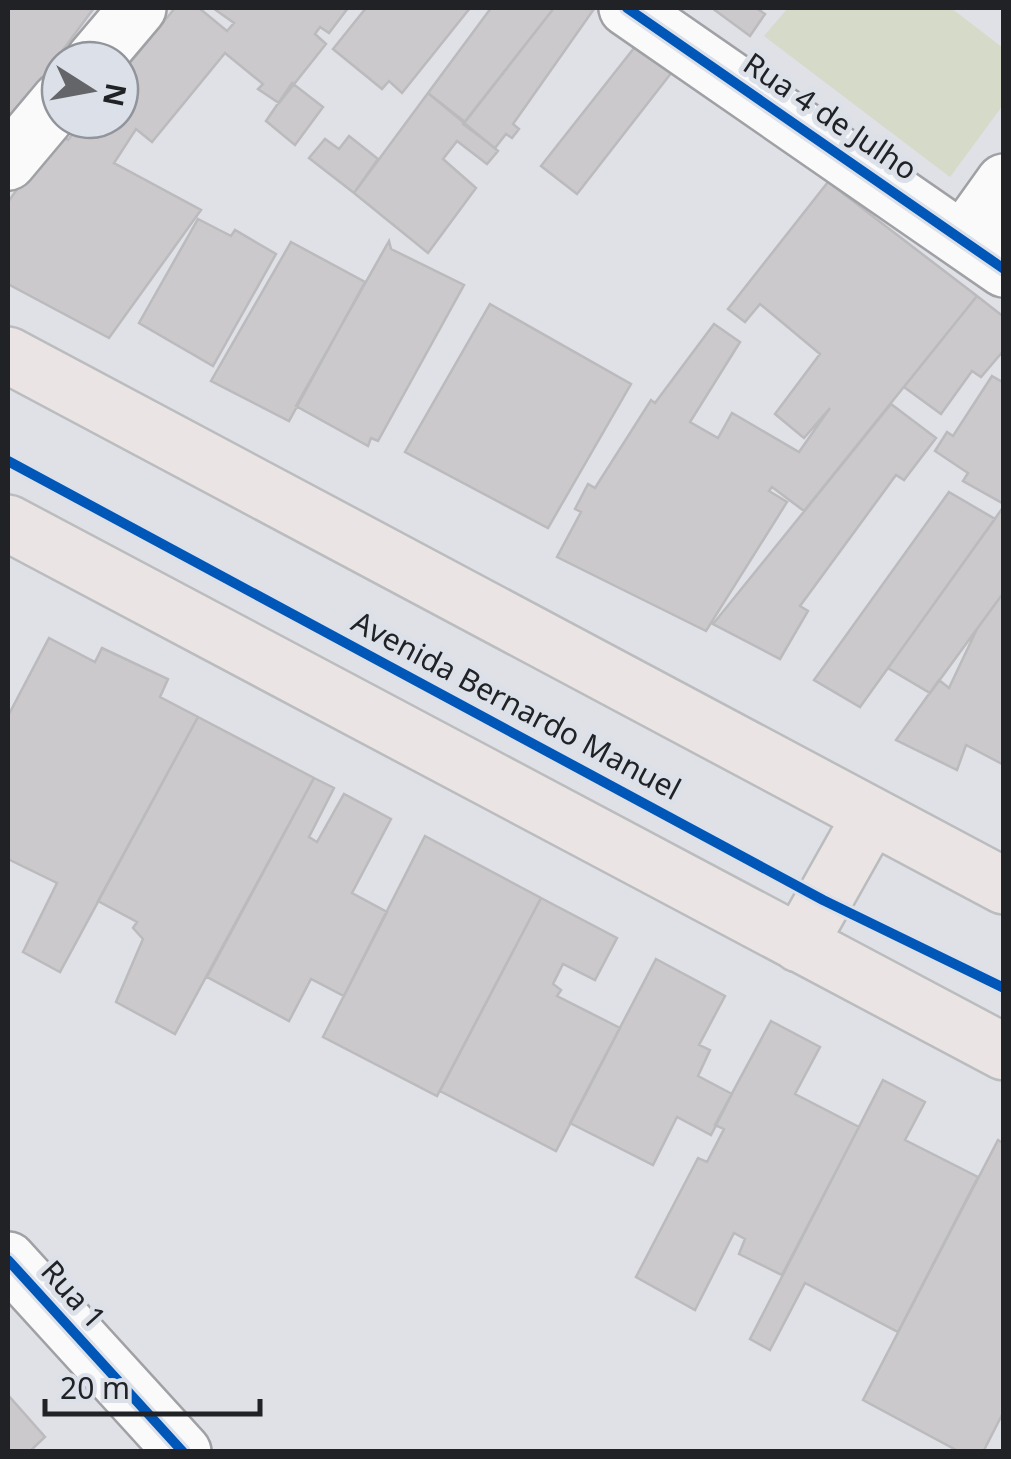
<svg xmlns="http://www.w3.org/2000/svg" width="1011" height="1459" viewBox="0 0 1011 1459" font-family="'Noto Sans',sans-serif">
	<rect width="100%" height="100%" fill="#dfe1e6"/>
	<path fill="#d5dac9" d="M788,8H951L1003,48V105L950,177L764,36Z"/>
	<path fill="#cbc9cc" stroke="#bbbabc" stroke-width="2.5" d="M8,8H94L8,124Z
		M175,8H199L227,31L234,23L213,8H348L329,33L320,27L315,34L326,44L279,103L258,89L263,84L225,53L152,142L136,129L114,163L201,210L109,338L8,284V202L57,134L68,140L84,120H120V75Z
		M366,8H470L402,93L389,81L382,89L333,49Z
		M491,8H554L465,122L428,93Z
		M554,8L594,9L513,124L519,129L512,138L506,134L495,148L463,124Z
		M712,8H756L765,14L750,36Z
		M638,43L672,72L577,194L541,166Z
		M292,83L323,107L295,145L266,121Z
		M428,93L498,151L487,164L457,141L443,159L476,188L428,253L354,193Z
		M349,136L378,159L354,193L309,158L325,139L339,149Z
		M828,182L977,296L804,511L772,487L769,491L787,502L706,631L557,557L581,512L575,509L588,484L595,488L651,400L655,403L714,324L740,342L690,422L718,438L732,413L799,452L830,408L804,438L775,414L820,354L760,304L745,322L728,309Z
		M198,219L231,236L235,230L276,254L213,366L139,323Z
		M389,241L391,249L464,285L378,441L371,438L368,446L296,406Z
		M291,242L365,282L289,421L211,381Z
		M977,296L1004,317V350L981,377L972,371L941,414L904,387Z
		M490,304L631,384L548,528L405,452Z
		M992,376L1004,383V504L963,481L968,473L935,451L947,432L953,436Z
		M891,404L936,438L904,480L896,475L800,606L808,611L780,659L713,624Z
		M949,492L995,519L860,707L814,680Z
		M1004,506V592L930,693L888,668Z
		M1004,592V765L966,745L957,770L896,740L939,680L949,688L977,629Z
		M49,638L95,662L102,648L168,679L160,697L198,717L60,972L23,952L57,883L8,859V716Z
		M198,717L314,778L175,1034L116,1002L143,939L133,928L137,922L98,901Z
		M314,778L334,788L309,837L317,842L344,794L391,819L352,893L387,912L344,996L311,979L289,1021L207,977Z
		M425,836L541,898L437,1096L323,1037Z
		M541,898L617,938L595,980L563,964L553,984L561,990L557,996L620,1028L556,1151L440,1091Z
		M656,959L725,996L699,1045L710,1050L698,1076L732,1094L711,1135L677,1117L653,1165L570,1123Z
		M771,1021L820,1047L795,1094L859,1127L782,1275L739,1254L745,1239L734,1233L695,1310L636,1277L698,1158L707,1162L724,1129L715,1125Z
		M883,1080L925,1102L905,1140L978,1177L898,1332L805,1283L770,1350L750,1339Z
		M998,1140L1004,1144V1411L983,1452H960L863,1400Z
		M8,1395L45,1437L29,1452H8Z"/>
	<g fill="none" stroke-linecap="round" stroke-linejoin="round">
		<defs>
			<path id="minor" d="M627,8L1004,269
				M94,60L138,8
				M8,162L60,100
				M964,238L1004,182
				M8,1260L183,1452"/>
			<path id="major" d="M8,355L1004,886
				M8,523L1004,1052
				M799,944L871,816"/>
		</defs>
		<use href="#minor" stroke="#a0a1a5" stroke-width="60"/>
		<use href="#major" stroke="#bbbcbe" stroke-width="60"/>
		<use href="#minor" stroke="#fafafb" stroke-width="55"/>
		<use href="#major" stroke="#ebe4e4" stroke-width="55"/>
		<defs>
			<path id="cycleway" d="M627,8L1004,269
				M8,461L823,900L1004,988
				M8,1260L183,1452"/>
		</defs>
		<use href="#cycleway" stroke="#dce0e9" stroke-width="16"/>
		<use href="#cycleway" stroke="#0057b8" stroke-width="10"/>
	</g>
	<g text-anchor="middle" stroke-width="10" stroke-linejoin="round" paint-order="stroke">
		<g font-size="30" fill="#202225" stroke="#dce0e9">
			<text transform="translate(830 117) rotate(34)" y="10">Rua 4 de Julho</text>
			<text transform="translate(516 706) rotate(28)" y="10">Avenida Bernardo Manuel</text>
			<text transform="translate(73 1295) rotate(48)" y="10">Rua 1</text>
		</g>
	</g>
	<rect width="1011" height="1459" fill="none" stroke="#202225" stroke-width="20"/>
	<g transform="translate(90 90) rotate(101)"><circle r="48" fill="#dce0e9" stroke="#91949b" stroke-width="2.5"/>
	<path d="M0-8L18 38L0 25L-18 38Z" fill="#636569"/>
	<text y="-15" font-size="28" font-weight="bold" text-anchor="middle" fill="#202225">N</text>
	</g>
	<path d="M45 1399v15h215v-15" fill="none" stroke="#202225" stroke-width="5"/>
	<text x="60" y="1399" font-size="30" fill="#202225" stroke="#dce0e9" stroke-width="8" paint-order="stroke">20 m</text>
</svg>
